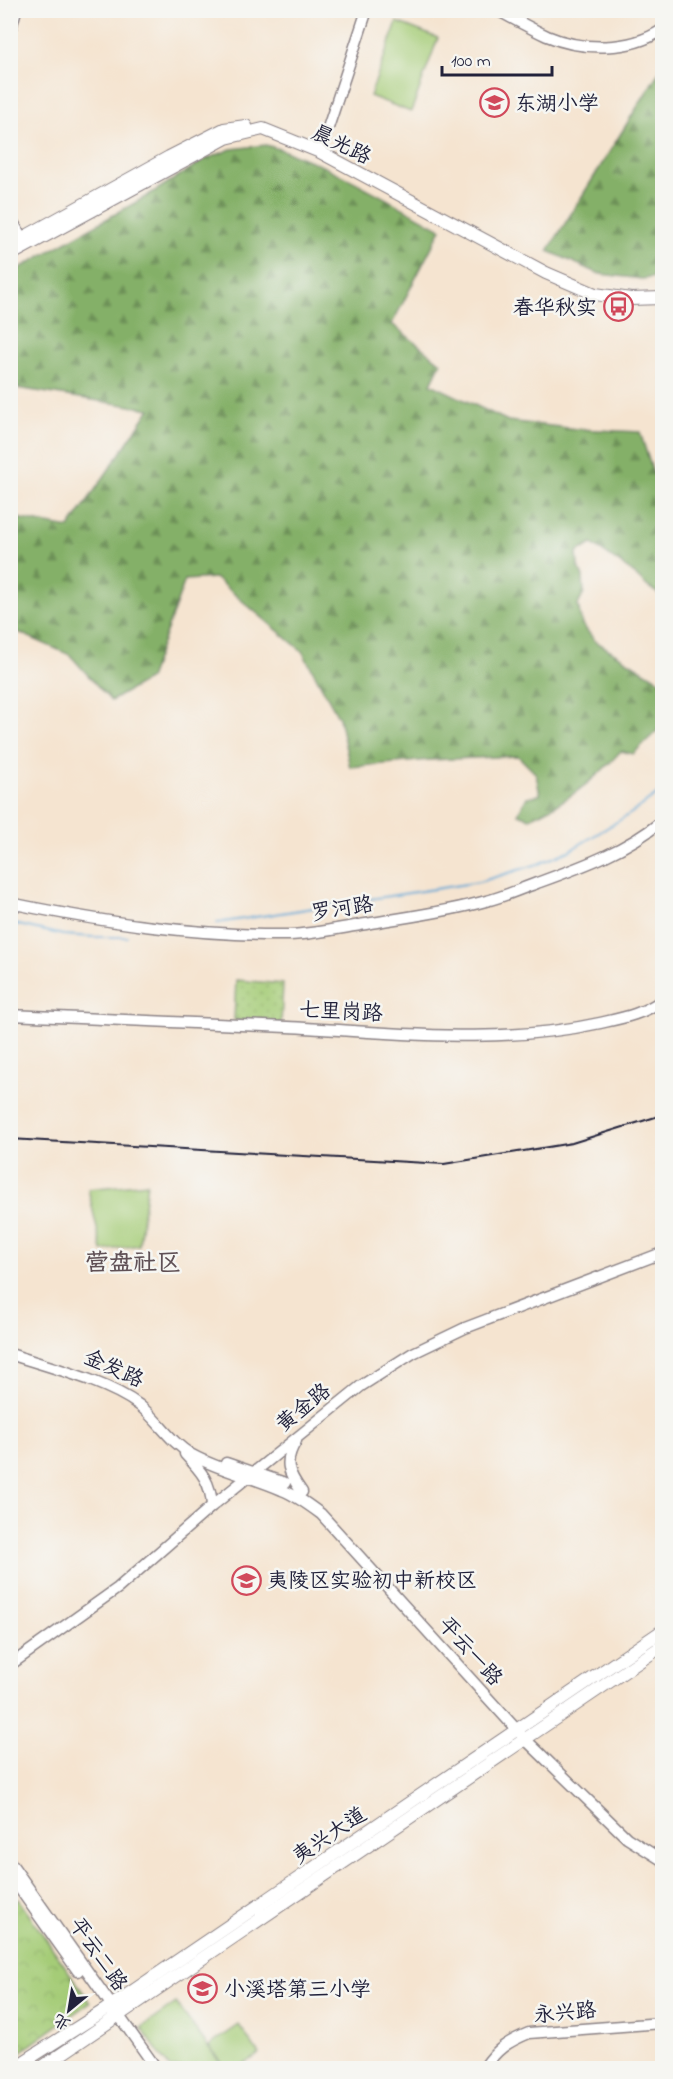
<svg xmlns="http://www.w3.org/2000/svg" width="673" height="2079" viewBox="0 0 673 2079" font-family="'Indie Flower','LXGW WenKai TC',sans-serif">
	<defs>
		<pattern id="grass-dots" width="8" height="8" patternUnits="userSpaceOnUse" patternTransform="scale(1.5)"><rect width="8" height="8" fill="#a5cc77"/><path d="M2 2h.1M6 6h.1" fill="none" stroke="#8eaf68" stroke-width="1.8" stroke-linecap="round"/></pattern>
		<pattern id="forest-firs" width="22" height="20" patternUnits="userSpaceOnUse" patternTransform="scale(1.5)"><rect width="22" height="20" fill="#84b068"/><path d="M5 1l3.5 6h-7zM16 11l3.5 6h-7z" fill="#6c8f57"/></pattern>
		<pattern id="park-crowns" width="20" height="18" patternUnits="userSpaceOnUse" patternTransform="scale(1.5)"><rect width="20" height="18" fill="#a5cc77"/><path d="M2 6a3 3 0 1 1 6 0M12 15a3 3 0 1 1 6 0" fill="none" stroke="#8eaf68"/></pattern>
	</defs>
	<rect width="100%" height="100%" fill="#f6f6f2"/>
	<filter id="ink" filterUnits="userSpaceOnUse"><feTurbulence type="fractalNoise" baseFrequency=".0167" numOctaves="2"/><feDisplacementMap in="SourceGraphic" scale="12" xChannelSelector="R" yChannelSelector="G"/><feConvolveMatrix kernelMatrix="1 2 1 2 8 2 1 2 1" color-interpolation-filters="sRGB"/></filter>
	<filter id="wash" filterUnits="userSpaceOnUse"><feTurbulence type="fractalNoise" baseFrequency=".008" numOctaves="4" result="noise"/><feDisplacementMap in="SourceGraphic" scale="24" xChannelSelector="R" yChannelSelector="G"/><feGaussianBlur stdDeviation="1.35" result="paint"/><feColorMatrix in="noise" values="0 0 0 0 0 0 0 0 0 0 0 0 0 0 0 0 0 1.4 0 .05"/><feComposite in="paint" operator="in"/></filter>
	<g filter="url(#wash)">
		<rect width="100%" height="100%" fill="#f5e4d0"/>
		<path fill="url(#grass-dots)" stroke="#647759" stroke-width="1.5" d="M236,980L283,984L281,1025L234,1020Z"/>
		<path fill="url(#forest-firs)" stroke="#536952" stroke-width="1.5" d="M662,67V276L642,279L600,274L548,251Z
			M266,145C327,162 385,199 441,229L392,324L441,363L431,384L508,421L577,429L640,432L653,473H662V596L648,587L632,572L592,544L577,552L578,566L583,577L584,593L578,605L582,624L595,641L662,682V726L633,754L621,751C595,780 566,803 530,818L518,814L527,797L540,795L536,774L518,756L430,760L350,767L339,718L302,651L215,578L185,580L149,679L111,701L70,655L11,629V517L69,528L150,409L11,387V273L147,196L204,160L231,149Z"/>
		<path fill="url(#park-crowns)" stroke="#647759" stroke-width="1.5" d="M18,1899L90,2002L11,2059L10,1904Z"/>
		<path fill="#a5cc77" stroke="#647759" stroke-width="1.5" d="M397,22L438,38L411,112L370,96Z
			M147,1183L139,1245L102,1251L88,1189Z
			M176,2003L224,2068H170L141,2028Z
			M239,2025L259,2054L239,2068H225L209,2046Z"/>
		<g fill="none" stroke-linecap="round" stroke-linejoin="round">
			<path stroke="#5ea6d5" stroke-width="2" d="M10,923L63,935L93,937H127
				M217,923L479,882L538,864L569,851L633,812L662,791"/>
		</g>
	</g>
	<g filter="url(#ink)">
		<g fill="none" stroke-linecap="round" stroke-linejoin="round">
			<defs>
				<path id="secondary" d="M497,10C514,19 530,28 547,36C582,51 630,51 662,30
					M10,32L16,10
					M320,152L367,10
					M10,217L26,245
					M10,903C102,922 195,936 289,935C315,934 341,928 366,924C406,917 447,912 486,901C503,897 520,889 537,883C581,867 626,851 662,821
					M10,1015C103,1019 195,1023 287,1027C392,1032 496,1046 600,1023C622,1018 644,1014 662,1000
					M10,1354C49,1367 107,1381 139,1405C158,1420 170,1442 192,1455C221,1471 253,1477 282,1490C297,1496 309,1505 321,1514L525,1739L627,1838L662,1860
					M296,1441C283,1462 288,1473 302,1492
					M185,1454C201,1471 211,1482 212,1506
					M226,1463L285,1483
					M10,1665L118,1588L212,1506L361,1386L413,1353L465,1328L662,1253
					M10,1862L156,2068
					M10,1875L78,1971
					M484,2068C497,2049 507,2042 529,2033L662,2023"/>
				<path id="primary" d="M10,245L169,157L224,129L246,126
					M10,255L226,138L263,129L320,152L546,273L595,294L631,299L662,298
					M14,2068L105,2010L662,1631
					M41,2068L662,1646"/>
			</defs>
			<use href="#secondary" stroke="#8c8386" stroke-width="13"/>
			<use href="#primary" stroke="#8c8386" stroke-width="14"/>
			<use href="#secondary" stroke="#fff" stroke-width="10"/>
			<use href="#primary" stroke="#fff" stroke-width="12"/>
			<path stroke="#22223b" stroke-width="2" d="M10,1139L444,1164L572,1143L662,1115"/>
		</g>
	</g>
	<defs>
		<symbol id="school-ring" viewBox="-11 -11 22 22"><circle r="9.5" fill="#f6f6f2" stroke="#d1495b" stroke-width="1.5"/><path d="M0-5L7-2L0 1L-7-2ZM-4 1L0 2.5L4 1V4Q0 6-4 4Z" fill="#d1495b"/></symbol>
		<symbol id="bus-ring" viewBox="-11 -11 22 22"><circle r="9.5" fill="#f6f6f2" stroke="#d1495b" stroke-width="1.5"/><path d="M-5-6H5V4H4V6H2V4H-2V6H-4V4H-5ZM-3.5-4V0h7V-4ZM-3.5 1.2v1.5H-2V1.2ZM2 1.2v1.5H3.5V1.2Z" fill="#d1495b"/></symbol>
	</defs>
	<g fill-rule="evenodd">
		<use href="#school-ring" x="478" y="86" width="33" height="33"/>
		<use href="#bus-ring" x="602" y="290" width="33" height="33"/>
		<use href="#school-ring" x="230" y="1564" width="33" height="33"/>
		<use href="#school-ring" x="186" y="1972" width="33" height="33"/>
	</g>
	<g text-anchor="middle" stroke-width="5" stroke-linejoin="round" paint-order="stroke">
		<g font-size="21" fill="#22223b" stroke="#f6f6f2" text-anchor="start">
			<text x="515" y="110">东湖小学</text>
			<text x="597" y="314" text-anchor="end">春华秋实</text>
			<text x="267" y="1587">夷陵区实验初中新校区</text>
			<text x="224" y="1996">小溪塔第三小学</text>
		</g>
		<g font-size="21" fill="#22223b" stroke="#f6f6f2">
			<text transform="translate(342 144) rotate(26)" y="7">晨光路</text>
			<text transform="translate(342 908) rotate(-9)" y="7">罗河路</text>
			<text transform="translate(341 1011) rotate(3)" y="7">七里岗路</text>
			<text transform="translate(114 1368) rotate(24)" y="7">金发路</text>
			<text transform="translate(303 1407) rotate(-39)" y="7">黄金路</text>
			<text transform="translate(471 1651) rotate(48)" y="7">平云一路</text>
			<text transform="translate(329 1835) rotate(-34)" y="7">夷兴大道</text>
			<text transform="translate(99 1954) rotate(55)" y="7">平云二路</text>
			<text transform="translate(565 2012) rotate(-5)" y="7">永兴路</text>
		</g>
		<g font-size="24" font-weight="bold" fill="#605156" stroke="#f6f6f2">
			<text x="133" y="1270">营盘社区</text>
		</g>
	</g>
	<rect width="673" height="2079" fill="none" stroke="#f6f6f2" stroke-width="36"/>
	<g transform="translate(69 2010) rotate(210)" stroke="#f6f6f2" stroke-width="4.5" paint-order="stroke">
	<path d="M0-4.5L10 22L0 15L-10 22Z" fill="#22223b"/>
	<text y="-9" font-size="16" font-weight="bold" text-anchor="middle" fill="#22223b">北</text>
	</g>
	<path d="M442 66v9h110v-9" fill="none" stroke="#22223b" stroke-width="3"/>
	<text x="451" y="66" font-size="18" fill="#22223b" stroke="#f6f6f2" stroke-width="4.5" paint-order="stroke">100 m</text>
</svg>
